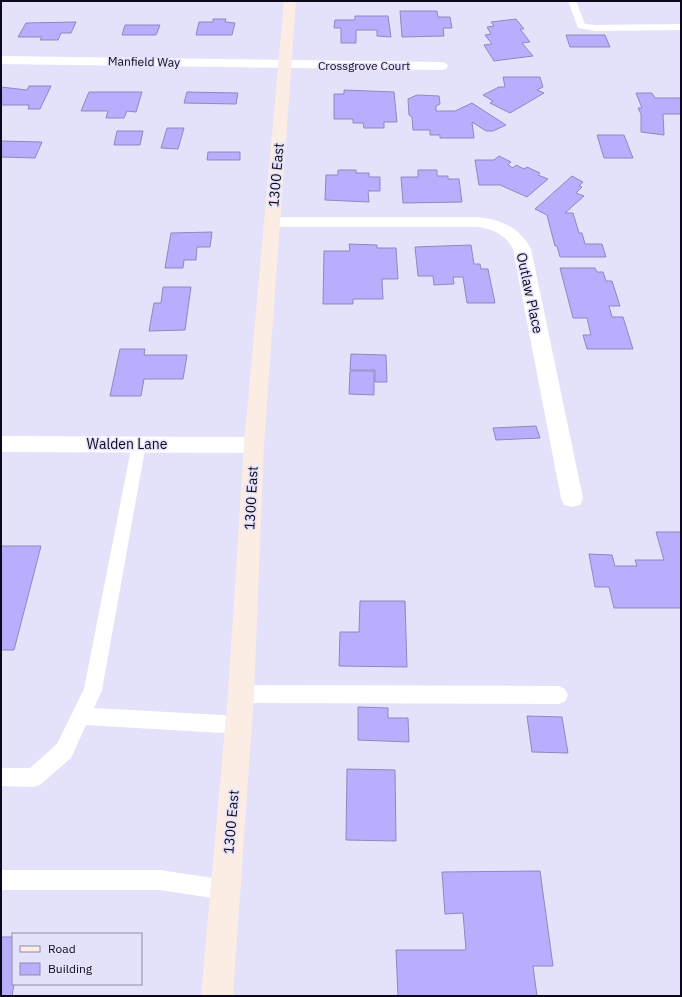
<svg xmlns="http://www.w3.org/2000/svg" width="682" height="997" viewBox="0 0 682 997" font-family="'IBM Plex Sans',sans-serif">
	<rect width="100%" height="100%" fill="#e4e2fa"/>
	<path fill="#b9aefe" stroke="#8f88bf" d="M400,11H437L438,17H450L452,28H443L444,36L402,37Z
		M355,16H388L391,37L377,36V30H356V43H341V28H334L335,20H355Z
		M213,19H226L225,22L235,23L232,35H196L199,22H213Z
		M516,19L524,29H520L530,42L522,43L533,56L494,61L484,45L492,44L485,35L491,34L487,27L494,26L491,22Z
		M76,22L71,33H61L58,40H40L42,37H18L26,23Z
		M125,25H160L156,35H122Z
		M566,35H605L610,47H570Z
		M503,77H540L543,87L537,90L544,93L510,113L490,103L493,101L483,95L499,87H505Z
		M29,86H51L40,109H28L29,105H1V87L27,90Z
		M344,90L394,92L397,122H384V128H364L363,123H353V119H334V94H344Z
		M89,92H142L136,112L127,111L124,118H106L108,111H81Z
		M187,92L238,93L236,104L184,103Z
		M636,93H652L655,98H681V114H663L664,135L641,132V114L638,108H642Z
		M417,95L439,96L440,104L436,106V111H455L472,103L506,125L493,131H486L472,122L474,138H440V135H430V130H413L412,117L409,115L408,99Z
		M167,128H184L178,149L161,148Z
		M117,131H143L140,145H114Z
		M597,135H624L633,158H604Z
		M1,141L42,142L35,158L1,157Z
		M208,152H240V160H207Z
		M499,156L511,162L508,165L513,168L516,165L524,169L527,167L540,173L538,175L548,179L527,197L500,185H479L475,160H494Z
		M338,170H356V173H369V177H380V191H368L369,202L325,200L326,175H338Z
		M418,170H437V176H448V179H459L462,202L403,203L401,177H418Z
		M572,176L583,182L579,186L582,187L576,193L584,196L565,213H573L579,233H582L585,244H602L606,257H560L557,246H555L547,215L535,209Z
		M212,232L210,247H197L196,260H184L183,268H165L171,233Z
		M349,244L377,245V248H396L398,279H382L383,299H353V304H323L324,251H350Z
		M471,245L474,264H480L481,269H488L495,303H467L463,277H453L454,284L434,285L433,276H418L415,247Z
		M560,268H595L597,272H603L606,281H612L620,306H609L612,317H623L633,349H587L583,335H591L587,318H573Z
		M163,287H191L185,330L149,331L154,303H161Z
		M120,349H145L144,355H187L183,379H144L141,396H110Z
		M351,354L386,355L387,382H375V370H350Z
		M350,371H374V395L349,394Z
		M536,426L540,438L496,440L493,428Z
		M656,532H681V608H614L609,587H595L589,554L612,555L615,566H637L635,560H664Z
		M1,546H41L14,650H1Z
		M360,601H405L407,667L339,666L340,632H359Z
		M358,707L388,708V718H408L409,742L358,740Z
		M527,716L562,717L568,753L532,752Z
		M347,769L395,770L396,841L346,840Z
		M540,871L553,966H533L537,996H398L396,950H466L463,913L445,914L442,872Z
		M1,937H13L14,984L12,996H1Z"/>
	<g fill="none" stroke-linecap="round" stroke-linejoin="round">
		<path fill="#fff" fill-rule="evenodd" d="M568,1H576L585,24L595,25L681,24V30L595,31L578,28Z
			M139,438L144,440L146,444L102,690L94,708L239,716L245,719L248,725L245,731L239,734L86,725L71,758L40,785L33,787L1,786V768H30L57,744L84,689L132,444L134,440Z
			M241,685L559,686L565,689L568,695L565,701L559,704L241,703L235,700L232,694L235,688Z
			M1,870H160L226,880L233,883L236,890L233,897L226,900L160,890H1Z"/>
		<path fill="#fff" fill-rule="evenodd" d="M1,56L441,62L446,63L448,66L446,69L441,70L1,64Z
			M272,217H478C502,220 519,227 531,249L583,498L580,505L572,507L564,505L561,498L513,249C506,235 493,229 478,227H272L266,226L264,222L266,218Z
			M1,436L254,437L261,439L264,445L261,451L254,453L1,452Z"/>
		<path fill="#fbece4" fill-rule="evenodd" d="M284,1H296L264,445L254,694L233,996H201L228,694L244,445Z"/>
	</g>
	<g text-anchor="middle" stroke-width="3" stroke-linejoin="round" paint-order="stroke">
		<g font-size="12" fill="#0c081c" stroke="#e4e2fa">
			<text transform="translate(144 62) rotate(1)" y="4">Manfield Way</text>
			<text x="364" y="70">Crossgrove Court</text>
		</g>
		<g font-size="14" fill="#0c081c" stroke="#e4e2fa">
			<text transform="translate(276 175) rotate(-85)" y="5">1300 East</text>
			<text transform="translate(530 293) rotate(78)" y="5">Outlaw Place</text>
			<text x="127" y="449">Walden Lane</text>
			<text transform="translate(251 498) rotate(-87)" y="5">1300 East</text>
			<text transform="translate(231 822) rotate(-85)" y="5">1300 East</text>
		</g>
	</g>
	<rect width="682" height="997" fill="none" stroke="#0c081c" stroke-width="4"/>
	<rect x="12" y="933" width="130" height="52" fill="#e4e2fa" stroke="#8e8ba1"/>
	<rect x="20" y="946" width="20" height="6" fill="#fbece4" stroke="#8e8ba1"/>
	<text x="48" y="953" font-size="12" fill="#0c081c">Road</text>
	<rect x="20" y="963" width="20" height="12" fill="#b9aefe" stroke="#8e8ba1"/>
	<text x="48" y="973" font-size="12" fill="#0c081c">Building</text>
</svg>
